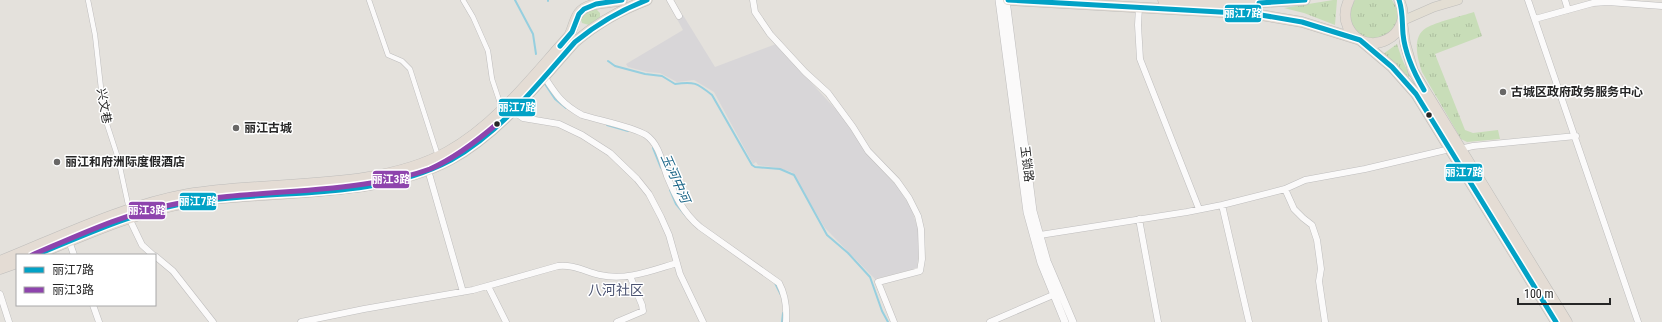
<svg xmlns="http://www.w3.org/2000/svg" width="1662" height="322" viewBox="0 0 1662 322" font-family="'Roboto Condensed','Noto Sans SC',sans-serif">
	<defs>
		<pattern id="grass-tufts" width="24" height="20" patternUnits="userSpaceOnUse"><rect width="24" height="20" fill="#c8ddb8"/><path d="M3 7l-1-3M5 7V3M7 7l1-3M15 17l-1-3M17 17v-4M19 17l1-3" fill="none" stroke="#acbe9e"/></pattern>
	</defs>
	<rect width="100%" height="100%" fill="#e4e1dc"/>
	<path fill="#d8d6d8" d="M683,15L715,67L776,44L795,65L851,126L872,160L897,186L911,208L918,229L919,251L917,268L875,279L825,228L792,172L778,168L758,165L756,162L753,164L714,92L694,80L677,82L660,73L647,72L628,67L626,64L683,30L677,19Z"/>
	<path fill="url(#grass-tufts)" d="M1333,0H1337L1335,25L1304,13L1284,8Z
		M1355,0H1392C1416,36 1356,54 1351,21C1350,13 1350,7 1355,0Z
		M596,9L600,13V18L589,25L582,23L580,17L584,12Z
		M1474,12L1482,36L1435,54L1465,130L1473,133L1498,130L1500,139L1467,142L1461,139L1422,72C1418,60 1411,37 1426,28C1436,22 1462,16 1474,12Z
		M1397,44L1402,59L1410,76L1409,77L1383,54Z"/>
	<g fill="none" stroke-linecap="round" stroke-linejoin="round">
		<path stroke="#96cfdf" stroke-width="2" d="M515,0L533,34L536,54
			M548,0V1
			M608,61L615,66L645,74L662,76L675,84C694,81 697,83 712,95L752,165L755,167L780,169L794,175L827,235L848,253L870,277L882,311L888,322
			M545,84L555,99L566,108
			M607,125L628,131
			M653,148L661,168
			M670,190L676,204L687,217
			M775,283L781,295
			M782,322L783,313"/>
		<defs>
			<path id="pedestrian" d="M88,0L95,35L104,115L118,158L129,209
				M369,0L388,55L402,61L410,69L438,156
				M463,0L473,17L488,51L492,79L502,109"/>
			<path id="minor" d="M670,0L679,16
				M753,0L755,12L770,34L805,72L828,93L853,127L868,151L897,181L909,198L918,216L921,229L922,259L920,271L878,282L894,322
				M1528,0L1638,322
				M1565,0L1568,10
				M1139,7L1138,25L1140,59L1199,209
				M1535,19L1593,3L1608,2L1662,6
				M544,76C556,95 562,104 582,115C598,120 634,127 646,135C659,144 662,162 667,176C675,195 683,213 700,227L779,283C786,296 787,308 786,322
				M512,110L523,118L559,124L582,135L610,153L637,179L649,194L661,217L669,235L680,274L703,322
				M1460,149L1473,146L1576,136
				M428,170L463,292
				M1285,189L1294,209L1303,218L1312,225L1317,240L1321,269L1319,281L1325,322
				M1222,205L1249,322
				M129,218L142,245L153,255
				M1139,219L1158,322
				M1040,235L1187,212L1222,205L1285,189L1305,180L1365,169L1450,149
				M69,241L74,255
				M155,256L173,271L213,322
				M488,286L506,322
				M0,294L9,322
				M93,305L99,322
				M301,322L364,309L473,290L558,266C573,264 586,272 600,275C627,281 653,270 677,263
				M617,322L643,311L642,305L630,276
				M990,322L1053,295"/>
			<path id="tertiary" d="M999,0L1027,212L1041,263L1065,322
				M1006,0L1033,211L1047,261L1073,322"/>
			<path id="primary" d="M1402,21L1434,7L1458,0"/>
			<path id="trunk" d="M1008,0L1255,14L1302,22L1360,40L1392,67L1416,94L1556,322
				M1163,0L1250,3L1305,0
				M1349,0C1345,8 1344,18 1348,27C1365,61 1417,36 1399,0
				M1402,21L1405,43L1413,71L1567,322
				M36,255C87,234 138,211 192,202C274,189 377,199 450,160C500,133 537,84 575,42C596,24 620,10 647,0
				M0,261C62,236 122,206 188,194C270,180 374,192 447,152C496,125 532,77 569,36C573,29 574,19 579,13C588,1 609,4 622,0
				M0,269L17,263"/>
		</defs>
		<use href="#pedestrian" stroke="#bebdbd" stroke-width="5.5"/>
		<use href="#minor" stroke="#bebdbd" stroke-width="7"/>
		<use href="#tertiary" stroke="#bebdbd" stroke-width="8"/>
		<use href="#primary" stroke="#bebdbb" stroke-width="10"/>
		<use href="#trunk" stroke="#bebdbb" stroke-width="11"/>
		<use href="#pedestrian" stroke="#fbfafa" stroke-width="4.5"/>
		<use href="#minor" stroke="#fbfafa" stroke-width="6"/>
		<use href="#tertiary" stroke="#fbfafa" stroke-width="7"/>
		<use href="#primary" stroke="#e3ded3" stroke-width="9"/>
		<use href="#trunk" stroke="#e4dcd4" stroke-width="10"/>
		<defs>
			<path id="bus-1" d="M1008,0L1255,14L1302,22L1360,40L1392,67L1416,94L1556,322
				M1399,0C1403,11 1402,22 1403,34C1405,54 1414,73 1424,90
				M1259,3L1305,0
				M560,46L572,32L579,14L584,9L596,4L622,0
				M36,255C87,234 138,210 193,202C276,189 374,201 451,160C501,132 538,84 575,42C597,24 621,10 647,0"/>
			<path id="bus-2" d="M32,255C79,235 125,213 175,204C240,191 306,194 371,183C391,180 411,176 430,169C455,158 477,141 498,123"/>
		</defs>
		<use href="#bus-1" stroke="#fff" stroke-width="8"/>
		<use href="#bus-2" stroke="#fff" stroke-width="8"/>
		<use href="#bus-1" stroke="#02a2c6" stroke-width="5"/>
		<use href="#bus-2" stroke="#8e44ad" stroke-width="5"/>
	</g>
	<g fill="#686766" stroke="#fff" stroke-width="1.5">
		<circle cx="1503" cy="92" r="4"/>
		<circle cx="236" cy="128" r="4"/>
		<circle cx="57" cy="162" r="4"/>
	</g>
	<g fill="#262626" stroke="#fff" stroke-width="1.5">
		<circle cx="1429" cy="115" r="3.5"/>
		<circle cx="497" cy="124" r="3.5"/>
	</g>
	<g text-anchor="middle" stroke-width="3" stroke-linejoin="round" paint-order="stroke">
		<g font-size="12" font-weight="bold" fill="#262626" stroke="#fff" text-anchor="start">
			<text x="1511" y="96">古城区政府政务服务中心</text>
			<text x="244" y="132">丽江古城</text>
			<text x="65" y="166">丽江和府洲际度假酒店</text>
		</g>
		<g font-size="12" fill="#262626" stroke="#fff">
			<text transform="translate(104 106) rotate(80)" y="4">兴文巷</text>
			<text transform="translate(1027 164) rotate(83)" y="4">玉锁路</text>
		</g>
		<g font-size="13" font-style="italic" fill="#1a6587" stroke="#fff">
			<text transform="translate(676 178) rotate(66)" y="5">玉河中河</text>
		</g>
		<g font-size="14" fill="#4c5472" stroke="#fff">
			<text x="616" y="295">八河社区</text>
		</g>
	</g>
	<g stroke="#fff" stroke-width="1.5">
		<rect x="1224" y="4" width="38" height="19" rx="4" fill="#02a2c6"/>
		<rect x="498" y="98" width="38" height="19" rx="4" fill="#02a2c6"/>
		<rect x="1445" y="163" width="38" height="19" rx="4" fill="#02a2c6"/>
		<rect x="372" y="170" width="38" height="19" rx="4" fill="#8e44ad"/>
		<rect x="179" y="192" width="38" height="19" rx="4" fill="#02a2c6"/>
		<rect x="128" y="201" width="38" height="19" rx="4" fill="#8e44ad"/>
	</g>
	<g font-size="11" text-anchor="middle" font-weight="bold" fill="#fff">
		<text x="1243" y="17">丽江7路</text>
		<text x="517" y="111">丽江7路</text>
		<text x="1464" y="176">丽江7路</text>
		<text x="391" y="183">丽江3路</text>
		<text x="198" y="205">丽江7路</text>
		<text x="147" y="214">丽江3路</text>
	</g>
	<rect x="16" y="254" width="140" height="52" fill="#ffffff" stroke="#a8a8a8"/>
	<rect x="24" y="267" width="20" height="6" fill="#02a2c6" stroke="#a8a8a8"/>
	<text x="52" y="274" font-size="12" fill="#262626">丽江7路</text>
	<rect x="24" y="287" width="20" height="6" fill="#8e44ad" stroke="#a8a8a8"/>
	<text x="52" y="294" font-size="12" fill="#262626">丽江3路</text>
	<path d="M1518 298v6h92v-6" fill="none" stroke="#262626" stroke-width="2"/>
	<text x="1524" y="298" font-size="12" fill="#262626" stroke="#ffffff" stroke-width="3" paint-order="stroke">100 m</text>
</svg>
